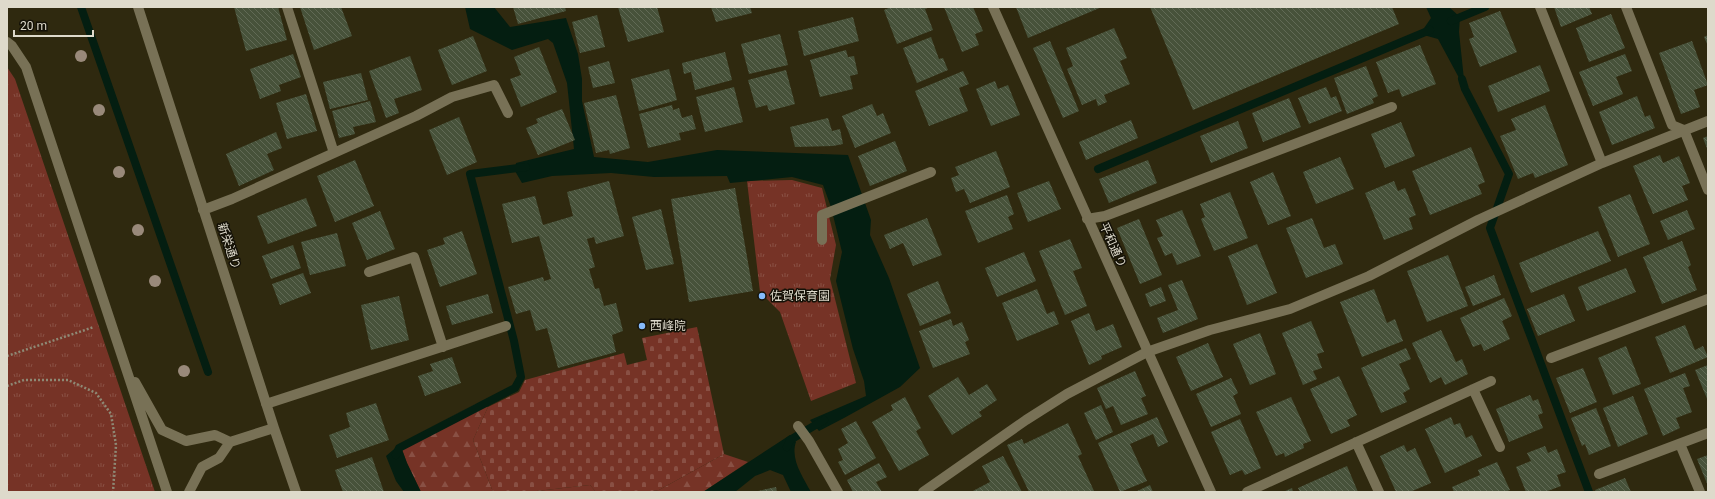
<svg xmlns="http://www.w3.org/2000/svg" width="1715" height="499" viewBox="0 0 1715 499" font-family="Roboto,'Noto Sans JP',sans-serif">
	<defs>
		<pattern id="forest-firs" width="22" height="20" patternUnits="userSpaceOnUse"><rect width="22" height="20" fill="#763326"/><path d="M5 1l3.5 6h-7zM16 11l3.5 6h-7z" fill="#895044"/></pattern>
		<pattern id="cemetery-stones" width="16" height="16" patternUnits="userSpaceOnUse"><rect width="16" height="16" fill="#763326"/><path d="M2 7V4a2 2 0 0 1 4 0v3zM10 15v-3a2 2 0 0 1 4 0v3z" fill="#895044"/></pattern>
		<pattern id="park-tufts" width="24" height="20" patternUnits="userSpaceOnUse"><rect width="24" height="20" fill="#763326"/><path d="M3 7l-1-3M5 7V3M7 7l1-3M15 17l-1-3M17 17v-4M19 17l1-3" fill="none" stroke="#895044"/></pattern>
		<pattern id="building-back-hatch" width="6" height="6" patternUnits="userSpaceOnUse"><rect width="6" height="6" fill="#47523a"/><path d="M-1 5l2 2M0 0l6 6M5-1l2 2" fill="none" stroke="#616a55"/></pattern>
	</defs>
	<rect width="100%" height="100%" fill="#2f290f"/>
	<path fill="url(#forest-firs)" d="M476,404L488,407L473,440L493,492H421L407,463L400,444Z
		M724,454L748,462L703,492H647L659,490Z
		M590,485L596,492H528Z"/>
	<path fill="url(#cemetery-stones)" d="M697,327L724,454L659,490L647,492H596L590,485L528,492H493L473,440L488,407L519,392L525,380L624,353L627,365L647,360L642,338Z"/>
	<path fill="url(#park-tufts)" d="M7,67L15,79L155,492H7Z
		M792,180L822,188L836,245L830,279L856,383L811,401L780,312L760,292L747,181Z"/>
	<path fill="#041e11" d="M465,7H494L510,27L566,18L578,54L582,79V101L594,157L648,162L717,150L848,155L871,220L870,235L889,278L920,368L900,387L844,418L819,431L810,420L866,396L864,381L853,349L836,281L842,252L831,207L823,185L792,177L730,183L727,176L654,177L611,173L552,176L522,183L515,171L516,163L574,149L567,83L553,43L548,39L512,50L470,29Z
		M1426,7H1449L1460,17L1459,32L1465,89L1438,39L1420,34L1431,18Z
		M790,435L796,442C790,459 803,477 811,492H791L783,475L770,470L755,476L735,492H703Z
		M400,444L407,463L421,492H404L396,481L386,456Z"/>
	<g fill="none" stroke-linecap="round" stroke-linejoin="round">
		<path stroke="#041e11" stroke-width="8" d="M81,7L208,372
			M1451,21L1485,7
			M1462,79L1465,89L1509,174L1490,228L1589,492
			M1098,169L1430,30
			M787,447L790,440L824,420
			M396,455L399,448L515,388L521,377L514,341L470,174L526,167"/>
	</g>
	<path fill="url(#building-back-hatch)" d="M234,7H278L287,40L246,51Z
		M300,7H341L352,36L314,50Z
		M513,7H565L566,11L518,24Z
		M618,7H657L664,32L628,42Z
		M711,7H750L752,13L716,22Z
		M891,7H930L925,9L933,30L897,44L884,10Z
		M944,7H973L983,31L975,34L979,45L962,52Z
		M1016,7H1102L1028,38Z
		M1150,7H1392L1399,24L1193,110Z
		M1554,7H1589L1592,14L1561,27Z
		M1500,11L1517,52L1480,67L1469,39L1474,37L1469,23Z
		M1611,14L1625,48L1589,62L1576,28Z
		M597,15L605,47L580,53L572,22Z
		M853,17L859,41L804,56L798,31Z
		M1114,28L1127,58L1120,61L1130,84L1104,95L1107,102L1098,106L1096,99L1082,105L1067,69L1073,66L1066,48Z
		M780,34L788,65L749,74L741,44Z
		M1708,35V46L1704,37Z
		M473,36L487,71L452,85L438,50Z
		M931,37L939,59L943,58L948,70L917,83L903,48Z
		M1050,41L1079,111L1063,118L1033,48Z
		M1692,41L1708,85L1694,90L1700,107L1681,114L1659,53Z
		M1420,45L1436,84L1402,97L1399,89L1388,93L1376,62Z
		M539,47L557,92L521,107L510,79L521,75L514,57Z
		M846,50L848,57L854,56L858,74L850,76L853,89L820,97L810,60Z
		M725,52L732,80L695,90L691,72L684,74L682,63Z
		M293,54L301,77L279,85L281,91L260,99L250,69Z
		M1625,54L1632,71L1616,77L1623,94L1593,106L1579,72Z
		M410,56L422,90L394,99L399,113L386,118L369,71Z
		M609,61L615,83L593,88L588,67Z
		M1540,65L1550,91L1498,112L1488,86Z
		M1366,66L1378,96L1372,99L1374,103L1347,114L1334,78Z
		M669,69L677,100L639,111L631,79Z
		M786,70L795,104L769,111L767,105L756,108L748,80Z
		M963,71L969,84L959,88L968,111L929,126L915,91Z
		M361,73L368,100L330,109L323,82Z
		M995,81L998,89L1008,85L1020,115L991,126L976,89Z
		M734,87L743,122L705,132L696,97Z
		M1326,87L1331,98L1336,96L1342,111L1309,124L1298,98Z
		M306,94L317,131L287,139L276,103Z
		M616,95L630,148L610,154L609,150L596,153L584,103Z
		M1637,96L1645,117L1650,115L1655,128L1612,145L1599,112Z
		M1289,98L1301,127L1263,142L1252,113Z
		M370,101L376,122L353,127L355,134L339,138L332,111Z
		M872,104L877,116L883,113L891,133L855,148L842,116Z
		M672,105L673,110L679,108L682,118L692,115L696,129L679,133L681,140L648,148L639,114Z
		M1545,105L1568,165L1535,178L1533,173L1518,179L1500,136L1516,130L1511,119Z
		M562,109L575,140L538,155L526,128L538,123L536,119Z
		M459,117L477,162L447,175L429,130Z
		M828,118L832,131L840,129L843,144L833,146L795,147L790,127Z
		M1131,120L1138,138L1086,160L1079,142Z
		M1238,121L1248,148L1211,163L1200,136Z
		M1401,122L1415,156L1385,168L1371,134Z
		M276,132L282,148L267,154L274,170L239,186L226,154Z
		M1708,136V151L1703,138Z
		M895,141L907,171L870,186L858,156Z
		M1471,147L1485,182L1478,185L1482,194L1430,215L1412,171Z
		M996,151L1010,187L970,203L964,189L956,192L951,178L959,175L955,167Z
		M1660,155L1663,163L1679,156L1690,183L1682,186L1688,200L1653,214L1633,166Z
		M1340,157L1354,189L1316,204L1303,172Z
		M355,160L374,206L335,222L317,176Z
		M1148,160L1157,183L1109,203L1099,179Z
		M1273,172L1291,216L1268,225L1250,182Z
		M609,181L624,236L596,244L594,237L587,239L595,267L589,269L595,289L599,288L604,306L616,303L623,331L612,335L616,352L558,368L547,328L536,331L530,310L516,314L508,287L543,277L544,281L551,279L539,236L512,243L502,204L535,196L543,225L573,216L567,192Z
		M1049,181L1061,209L1028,222L1017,193Z
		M1394,181L1398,191L1405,188L1416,215L1409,218L1413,229L1384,240L1365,193Z
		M735,188L753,291L689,302L671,199Z
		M1230,192L1248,238L1214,251L1201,219L1205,217L1200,204Z
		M1630,194L1650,244L1618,257L1598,207Z
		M1007,195L1014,214L1008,217L1013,229L978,243L965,211Z
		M306,198L317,226L268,244L257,216Z
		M661,209L674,264L646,270L632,217Z
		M1182,210L1201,256L1177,265L1172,253L1165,256L1157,238L1163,236L1156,220Z
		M1687,210L1695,229L1668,240L1660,221Z
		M380,211L395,249L367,260L352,223Z
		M927,218L942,255L913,266L903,243L890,249L884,235Z
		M1312,218L1324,248L1335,244L1343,264L1306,278L1286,228Z
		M1139,219L1162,275L1140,284L1117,228Z
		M462,231L477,274L440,287L427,250L445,244L443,238Z
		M1598,231L1611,261L1531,293L1519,263Z
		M337,233L346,266L310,275L301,242Z
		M1070,239L1082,268L1073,271L1087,306L1065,315L1039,251Z
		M1682,241L1691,265L1688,267L1697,290L1662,304L1643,257Z
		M1257,244L1277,293L1247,305L1228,256Z
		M293,245L301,268L271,279L262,256Z
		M1024,252L1036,281L997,297L985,268Z
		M1448,255L1468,306L1427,322L1407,271Z
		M1626,268L1636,292L1587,311L1578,287Z
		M303,273L311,293L280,305L272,284Z
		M1494,275L1501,295L1473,306L1465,287Z
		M1182,280L1198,319L1163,333L1157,318L1178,310L1168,285Z
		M938,281L951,313L920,326L907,294Z
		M1161,287L1166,301L1150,307L1145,294Z
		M1037,289L1047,314L1054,311L1059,324L1017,341L1002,303Z
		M1374,289L1387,323L1395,319L1403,341L1362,357L1340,302Z
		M488,294L493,313L452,325L446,306Z
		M1564,294L1575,321L1538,336L1527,309Z
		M399,296L409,340L371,350L361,305Z
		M1504,298L1512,316L1502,321L1510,339L1484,351L1481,344L1473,347L1460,318Z
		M1089,313L1096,331L1113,324L1122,347L1101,356L1102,359L1089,365L1071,321Z
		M951,319L953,326L962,322L969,340L965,342L970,354L933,368L919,331Z
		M1311,321L1324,352L1317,354L1322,368L1313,371L1317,379L1303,385L1282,333Z
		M1685,325L1695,350L1703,346L1708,357L1670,373L1655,337Z
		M1441,330L1456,362L1462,359L1468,374L1445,385L1441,377L1430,383L1412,343Z
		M1260,333L1276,374L1250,385L1233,344Z
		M1208,343L1223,377L1191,391L1176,357Z
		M1626,346L1641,384L1613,395L1598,358Z
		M1406,348L1411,359L1399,364L1410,389L1403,393L1407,402L1381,413L1361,368Z
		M452,357L461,383L425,396L418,376L433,371L430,364Z
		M1708,365V401L1695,370Z
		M1583,368L1597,402L1570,413L1556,378Z
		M1135,371L1146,396L1141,398L1148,414L1121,425L1113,406L1106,409L1097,388Z
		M1685,373L1690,386L1683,388L1692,412L1676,418L1680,428L1663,436L1644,389Z
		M1339,376L1357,415L1347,420L1350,426L1331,434L1310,389Z
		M958,377L969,395L987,384L997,400L979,412L982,416L952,435L928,396Z
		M1231,378L1238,393L1233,396L1241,414L1211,427L1196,394Z
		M1530,395L1533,401L1538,399L1543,413L1538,415L1543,428L1509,442L1496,409Z
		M1633,396L1648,434L1618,447L1603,408Z
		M905,397L921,428L916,431L929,455L899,471L872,422L893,410L891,405Z
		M1291,397L1311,441L1303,444L1304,448L1285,457L1284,453L1276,456L1256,412Z
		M376,403L389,440L337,458L329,435L350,427L346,413Z
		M1101,405L1113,432L1096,440L1084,413Z
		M1596,408L1611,446L1589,455L1585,444L1582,446L1571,418Z
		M1157,417L1168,442L1158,447L1153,434L1130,444L1147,481L1120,492L1098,443Z
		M1451,417L1454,425L1460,423L1466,438L1472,435L1482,456L1445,473L1425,429Z
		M1240,419L1261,468L1245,475L1242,470L1230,475L1211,432Z
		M856,421L876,458L845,475L838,462L843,460L838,449L848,443L841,429Z
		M1068,423L1082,454L1078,456L1094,491L1029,492L1007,445L1022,439L1024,444Z
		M1404,445L1407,452L1415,448L1431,483L1410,492H1396L1380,456Z
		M1545,446L1548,453L1557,449L1566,472L1557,475L1561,486L1545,492H1526L1516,467L1531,461L1527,453Z
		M1708,455V486L1697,459Z
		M1003,456L1022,492H971L990,482L982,466Z
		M372,457L384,492H343L335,470Z
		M1497,462L1510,490L1505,492H1454L1452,487L1480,475L1478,470Z
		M879,463L887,477L876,482L882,492H853L847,480Z
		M1347,466L1358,492H1300L1298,488Z
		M1625,478L1631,492H1596L1595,490Z
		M1150,485L1153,492H1135Z
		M776,487L777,492H758V491Z
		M1292,488L1293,492H1283Z"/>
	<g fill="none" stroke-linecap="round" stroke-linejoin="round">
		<path stroke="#8e8975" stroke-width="2.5" stroke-dasharray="2 2" stroke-linecap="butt" d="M7,356L94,327
			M7,386L24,380H68L96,393L111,414L116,445L113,492"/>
		<path stroke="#787156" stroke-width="10" d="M138,7L274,428L296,492
			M287,7L334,153
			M993,7L1211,492
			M1540,7L1602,163
			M1626,7L1672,125L1684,130L1708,190
			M7,42L12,46L26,67L167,492
			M203,210L232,199L416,116L452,97L494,85L508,113
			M1087,219L1105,216L1392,107
			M822,240V215L931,172
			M369,272L414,257L443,347
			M1551,358L1708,299
			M135,382L162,430L186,441L215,435L230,442
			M1473,389L1500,447
			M266,404L506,326
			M798,426L809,441L838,492
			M1356,442L1379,492
			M1680,444L1700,492
			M1599,474L1708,433
			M189,492L202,467L219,458L230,442L274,428
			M923,492L1026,420L1067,394L1147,352L1210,330L1290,309L1369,276L1478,220L1602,163L1708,121
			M1247,492L1491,381"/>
	</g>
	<g fill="#99897a">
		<circle cx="81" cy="56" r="6"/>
		<circle cx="99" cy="110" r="6"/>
		<circle cx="119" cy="172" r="6"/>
		<circle cx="138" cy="230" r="6"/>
		<circle cx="155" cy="281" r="6"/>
		<circle cx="184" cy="371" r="6"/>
	</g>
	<g fill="#86bbfb" stroke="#141107" stroke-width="1.5">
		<circle cx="762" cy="296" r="4"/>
		<circle cx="642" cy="326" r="4"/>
	</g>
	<g text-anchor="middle" stroke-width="3" stroke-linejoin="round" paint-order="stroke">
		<g font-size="12" fill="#dedacb" stroke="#141107">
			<text transform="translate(1113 245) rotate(66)" y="4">平和通り</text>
			<text transform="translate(229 246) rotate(72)" y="4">新栄通り</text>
		</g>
		<g font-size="12" fill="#dedacb" stroke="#141107" text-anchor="start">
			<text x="770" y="300">佐賀保育園</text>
			<text x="650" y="330">西峰院</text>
		</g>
	</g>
	<rect width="1715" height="499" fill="none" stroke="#dedacb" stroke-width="16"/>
	<path d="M14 30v6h79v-6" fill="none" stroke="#dedacb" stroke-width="2"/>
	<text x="20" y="30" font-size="12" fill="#dedacb" stroke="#141107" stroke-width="3" paint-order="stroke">20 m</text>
</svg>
